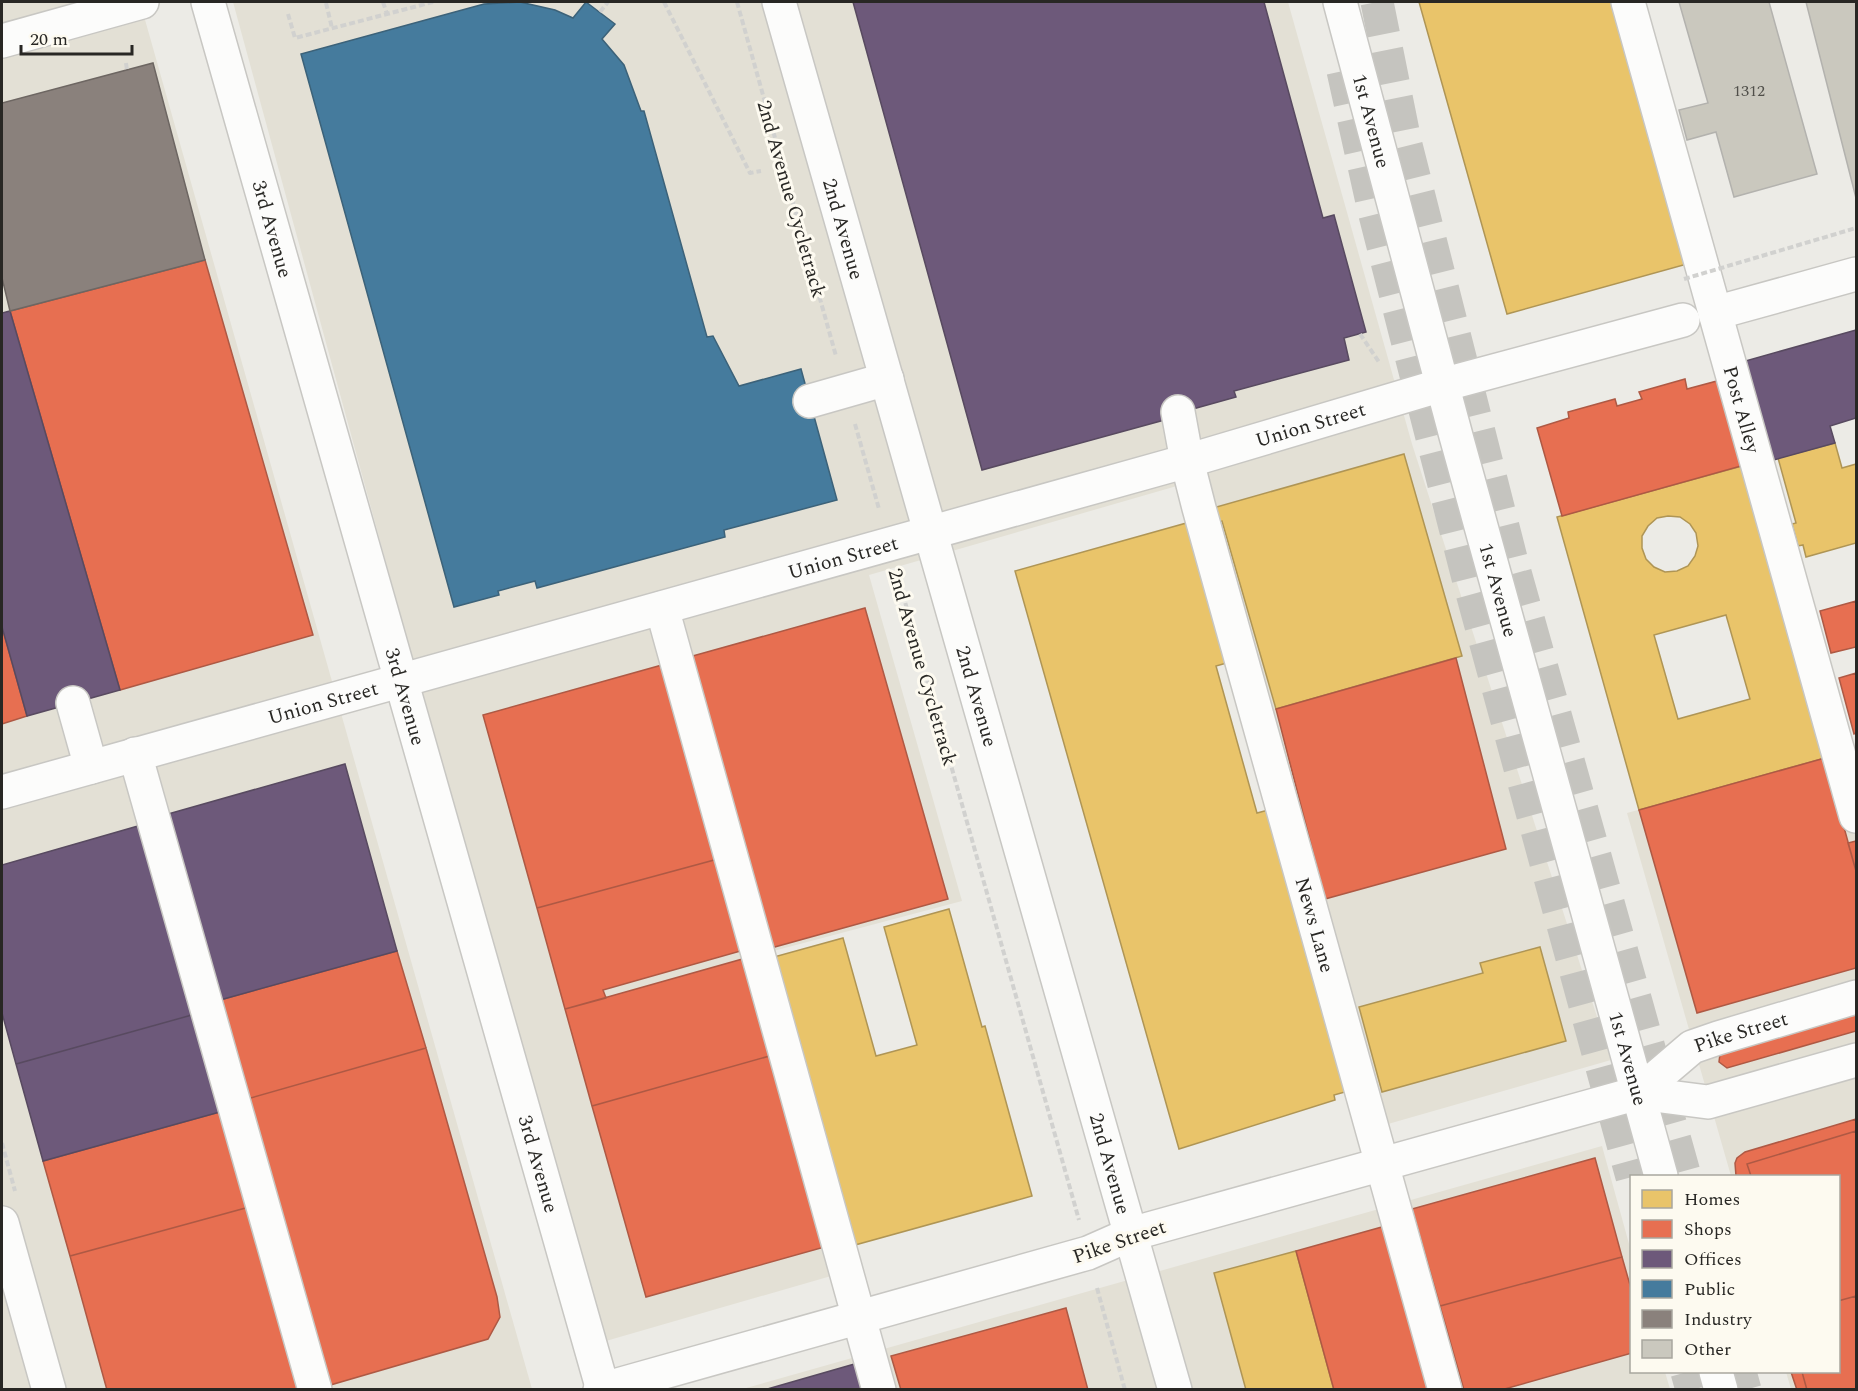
<svg xmlns="http://www.w3.org/2000/svg" width="1858" height="1391" viewBox="0 0 1858 1391" font-family="Spectral,serif">
	<rect width="100%" height="100%" fill="#ecebe6"/>
	<path fill="#e3e0d5" d="M2,2H140L532,1389L2,1390Z
		M233,2H1288L1412,444L1611,1060L1381,1126L1201,479L869,575L962,901L751,957L838,1274L599,1343Z
		M1856,751V1389H1791L1786,1372H1838V1176H1731L1627,813Z
		M1602,1146L1631,1251L1632,1372H1665L1670,1389L739,1390Z"/>
	<path fill="#e9c46a" stroke="#af9555" stroke-width="1.5" fill-rule="evenodd" d="M1419,2H1613L1687,264L1507,314Z
		M1835,443L1842,468L1856,464V543L1806,557L1803,545L1798,546L1792,524L1796,523L1778,458Z
		M1404,454L1462,656L1276,709L1222,521L1217,522L1213,508Z
		M1742,466L1825,758L1639,810L1557,517ZM1668,516L1680,517L1690,524L1696,533L1698,546L1695,556L1688,566L1677,571L1665,572L1654,567L1646,559L1642,548V536L1648,526L1657,518ZM1726,615L1750,699L1678,719L1654,635Z
		M1190,522L1230,662L1216,666L1257,813L1272,809L1352,1090L1334,1095L1335,1100L1179,1149L1015,571Z
		M949,909L982,1027L985,1026L1032,1196L855,1245L774,957L843,938L876,1056L917,1045L884,927Z
		M1540,947L1566,1041L1382,1092L1359,1007L1483,973L1480,963Z
		M1296,1251L1334,1390H1246L1214,1273Z"/>
	<path fill="#e76f51" stroke="#ae5944" stroke-width="1.5" d="M205,260L313,635L120,690L10,311Z
		M1685,379L1687,389L1717,381L1741,466L1562,516L1537,428L1569,418L1568,412L1615,399L1617,406L1642,399L1639,392Z
		M1856,601V647L1831,653L1820,611Z
		M865,608L948,899L771,948L689,657Z
		M2,627L27,716L2,724Z
		M1456,658L1506,849L1325,899L1276,709Z
		M662,665L718,859L537,908L483,715Z
		M1856,673V733L1854,734L1839,678Z
		M1825,758L1856,871V968L1697,1013L1639,810Z
		M1856,841V871L1848,843Z
		M718,859L744,950L603,990L606,998L565,1009L537,908Z
		M397,951L426,1048L247,1099L220,1000Z
		M746,958L773,1055L592,1106L565,1009Z
		M1856,1012V1031L1727,1068L1719,1062L1720,1054Z
		M426,1048L497,1297L500,1317L488,1339L327,1386L247,1099Z
		M773,1055L828,1246L646,1297L592,1106Z
		M227,1110L253,1206L70,1256L43,1161Z
		M1856,1119V1131L1747,1164L1751,1176H1736L1735,1163L1737,1158L1745,1152Z
		M1856,1131V1296L1838,1301V1176H1751L1747,1164Z
		M1595,1158L1622,1257L1440,1306L1412,1209Z
		M253,1206L305,1390H107L70,1256Z
		M1389,1225L1435,1390H1334L1296,1251Z
		M1622,1257L1632,1292V1353L1501,1390H1464L1440,1306Z
		M1856,1296V1390H1807L1802,1372H1838V1301Z
		M1066,1308L1088,1390H901L891,1356Z
		M1791,1372H1802L1807,1390H1797Z"/>
	<path fill="#6d597a" stroke="#584a60" stroke-width="1.5" d="M853,2H1264L1323,218L1334,215L1366,332L1344,338L1349,360L1234,391L1236,397L1175,414L1168,419L982,470Z
		M10,311L120,690L27,716L2,627V313Z
		M1856,330V418L1830,426L1835,443L1770,461L1742,362Z
		M345,764L397,951L220,1000L168,814Z
		M145,824L199,1013L16,1064L2,1013V865Z
		M199,1013L227,1110L43,1161L16,1064Z
		M858,1363L866,1390H764Z"/>
	<path fill="#457b9d" stroke="#3c6279" stroke-width="1.5" d="M520,2L555,10L573,18L586,2L615,24L602,39L624,65L641,111H644L707,337L713,336L739,386L801,369L837,500L724,530L725,537L537,588L535,581L498,591L499,595L454,607L301,54L484,4Z"/>
	<path fill="#8a817c" stroke="#6d6662" stroke-width="1.5" d="M153,63L205,260L10,311L2,278V103Z"/>
	<path fill="#cac8be" stroke="#b3b2ae" stroke-width="1.5" d="M1679,2H1769L1817,174L1734,197L1716,132L1687,140L1679,110L1708,103Z
		M1806,2H1856V198Z"/>
	<g fill="none" stroke-linecap="round" stroke-linejoin="round">
		<path stroke="#c5c4bf" stroke-width="33" stroke-dasharray="33 16" stroke-linecap="butt" d="M1377,2L1405,141L1511,558L1685,1176
			M1343,71L1374,211L1469,582L1632,1177
			M1687,1372L1692,1390
			M1740,1372L1745,1390"/>
		<defs>
			<g id="minor">
				<path id="s1" d="M1628,2L1856,816"/>
				<path d="M2,41L142,2"/>
				<path d="M1715,313L1856,274"/>
				<path d="M810,401L887,379"/>
				<path id="s2" d="M1178,412L1187,461L1199,508L1445,1390"/>
				<path d="M662,608L879,1390"/>
				<path d="M73,703L91,767"/>
				<path d="M135,754L315,1390"/>
				<path id="s3" d="M2,792L1187,461L1442,385L1683,320"/>
				<path id="s4" d="M1638,1093L1692,1047L1718,1038L1856,997"/>
				<path d="M1131,1234L1638,1093L1708,1102L1856,1060"/>
			</g>
			<g id="major">
				<path id="s5" d="M208,2L603,1390"/>
				<path id="s6" d="M779,2L1175,1390"/>
				<path id="s7" d="M1340,2L1456,436L1661,1176"/>
				<path d="M2,1223L49,1390"/>
				<path d="M1716,1372L1721,1390"/>
				<path d="M600,1390L1088,1253L1131,1234"/>
			</g>
		</defs>
		<use href="#minor" stroke="#c8c7c3" stroke-width="36"/>
		<use href="#major" stroke="#c8c7c3" stroke-width="36"/>
		<path stroke="#d1d1cf" stroke-width="4" stroke-dasharray="6 3" stroke-linecap="butt" d="M383,2L387,14
			M664,2L750,173L761,171
			M737,2L836,356
			M326,3L332,28
			M600,12L608,2
			M288,14L295,38L433,2
			M126,63L127,70
			M1360,334L1379,362
			M855,424L879,509
			M898,577L1079,1220
			M2,1143L15,1191
			M1097,1288L1125,1390"/>
		<use href="#minor" stroke="#fcfcfb" stroke-width="33"/>
		<use href="#major" stroke="#fcfcfb" stroke-width="33"/>
		<path stroke="#d1d1cf" stroke-width="4" stroke-dasharray="6 3" stroke-linecap="butt" d="M1684,279L1856,228"/>
	</g>
	<g text-anchor="middle" stroke-width="6" stroke-linejoin="round" paint-order="stroke">
		<g font-size="16" fill="#504f4a">
			<text x="1749" y="96">1312</text>
		</g>
		<g font-size="20" fill="#282724" stroke="#fdfaf0">
			<text dy="7" stroke="none"><textPath href="#s7" startOffset="123">1st Avenue</textPath></text>
			<text transform="translate(792 199) rotate(74)" y="7">2nd Avenue Cycletrack</text>
			<text dy="7" stroke="none"><textPath href="#s5" startOffset="236">3rd Avenue</textPath></text>
			<text dy="7" stroke="none"><textPath href="#s6" startOffset="236">2nd Avenue</textPath></text>
			<text dy="7" stroke="none"><textPath href="#s1" startOffset="423">Post Alley</textPath></text>
			<text dy="7" stroke="none"><textPath href="#s3" startOffset="1359">Union Street</textPath></text>
			<text dy="7" stroke="none"><textPath href="#s3" startOffset="873">Union Street</textPath></text>
			<text dy="7" stroke="none"><textPath href="#s7" startOffset="609">1st Avenue</textPath></text>
			<text transform="translate(923 667) rotate(74)" y="7">2nd Avenue Cycletrack</text>
			<text dy="7" stroke="none"><textPath href="#s6" startOffset="722">2nd Avenue</textPath></text>
			<text dy="7" stroke="none"><textPath href="#s5" startOffset="722">3rd Avenue</textPath></text>
			<text dy="7" stroke="none"><textPath href="#s3" startOffset="333">Union Street</textPath></text>
			<text dy="7" stroke="none"><textPath href="#s2" startOffset="531">News Lane</textPath></text>
			<text dy="7" stroke="none"><textPath href="#s4" startOffset="122">Pike Street</textPath></text>
			<text dy="7" stroke="none"><textPath href="#s7" startOffset="1095">1st Avenue</textPath></text>
			<text dy="7" stroke="none"><textPath href="#s5" startOffset="1208">3rd Avenue</textPath></text>
			<text dy="7" stroke="none"><textPath href="#s6" startOffset="1208">2nd Avenue</textPath></text>
			<text transform="translate(1119 1241) rotate(-19)" y="7">Pike Street</text>
		</g>
	</g>
	<rect width="1858" height="1391" fill="none" stroke="#282724" stroke-width="6"/>
	<rect x="1630" y="1175" width="210" height="198" fill="#fdfaf0" stroke="#a8a69e" stroke-width="1.5"/>
	<rect x="1642" y="1190" width="30" height="18" fill="#e9c46a" stroke="#a8a69e" stroke-width="1.5"/>
	<text x="1684" y="1205" font-size="18" fill="#282724">Homes</text>
	<rect x="1642" y="1220" width="30" height="18" fill="#e76f51" stroke="#a8a69e" stroke-width="1.5"/>
	<text x="1684" y="1235" font-size="18" fill="#282724">Shops</text>
	<rect x="1642" y="1250" width="30" height="18" fill="#6d597a" stroke="#a8a69e" stroke-width="1.5"/>
	<text x="1684" y="1265" font-size="18" fill="#282724">Offices</text>
	<rect x="1642" y="1280" width="30" height="18" fill="#457b9d" stroke="#a8a69e" stroke-width="1.5"/>
	<text x="1684" y="1295" font-size="18" fill="#282724">Public</text>
	<rect x="1642" y="1310" width="30" height="18" fill="#8a817c" stroke="#a8a69e" stroke-width="1.5"/>
	<text x="1684" y="1325" font-size="18" fill="#282724">Industry</text>
	<rect x="1642" y="1340" width="30" height="18" fill="#cac8be" stroke="#a8a69e" stroke-width="1.5"/>
	<text x="1684" y="1355" font-size="18" fill="#282724">Other</text>
	<path d="M21 45v9h111v-9" fill="none" stroke="#282724" stroke-width="3"/>
	<text x="30" y="45" font-size="18" fill="#282724" stroke="#fdfaf0" stroke-width="4.5" paint-order="stroke">20 m</text>
</svg>
